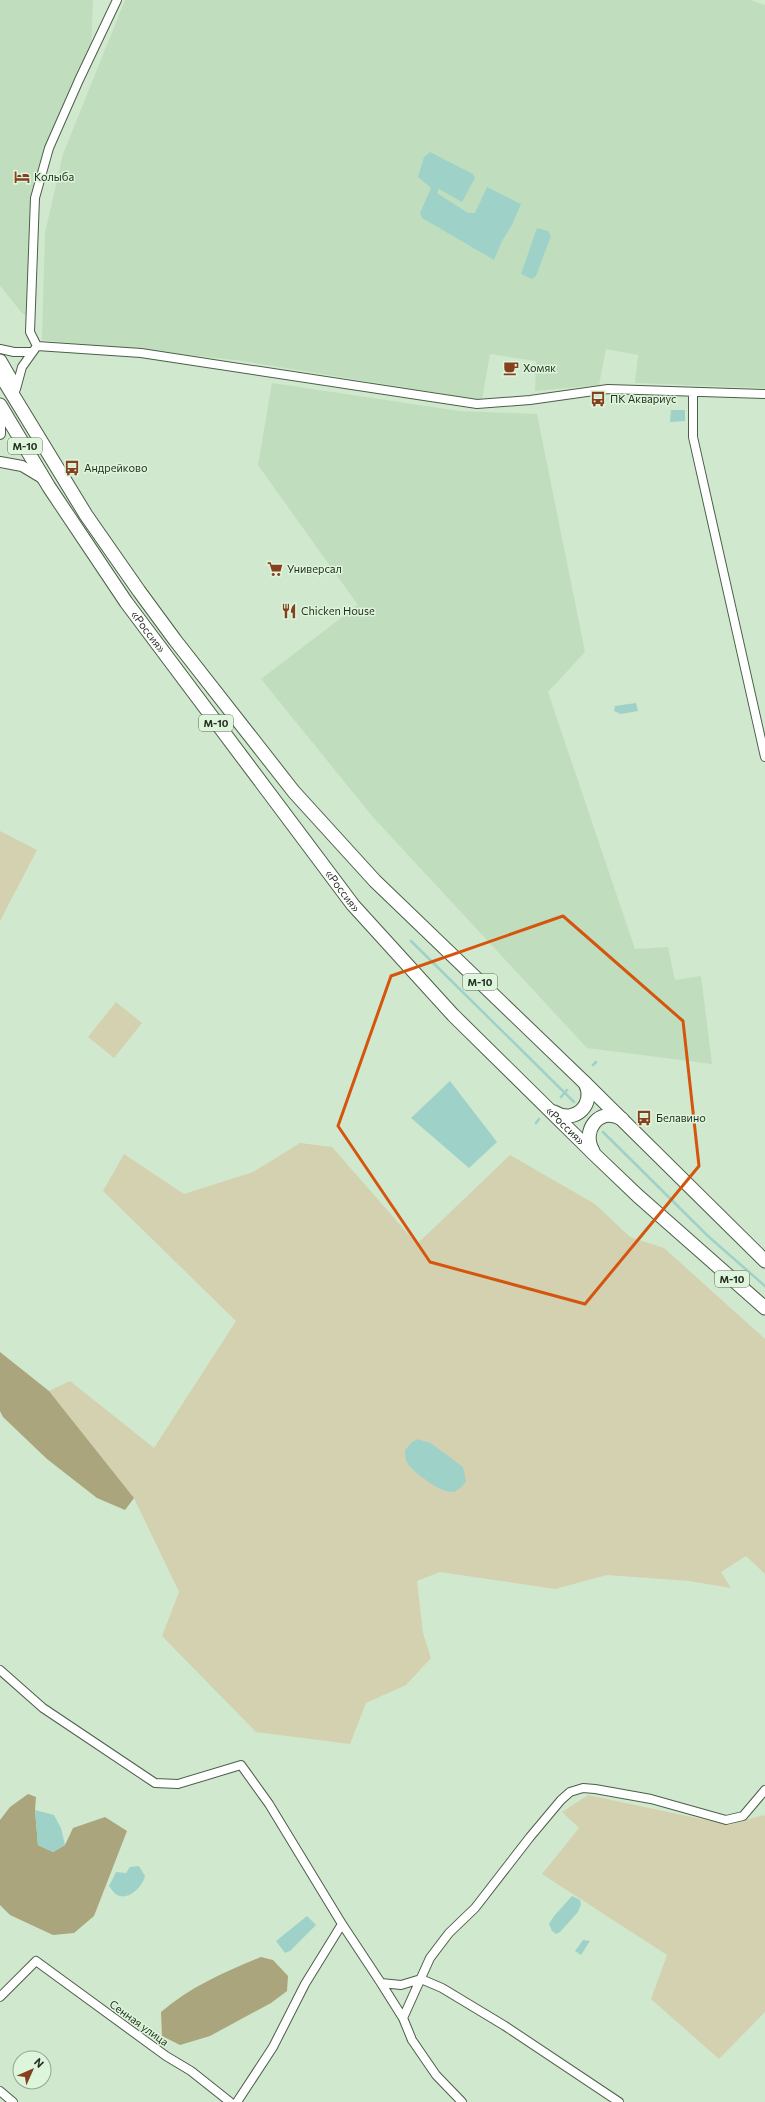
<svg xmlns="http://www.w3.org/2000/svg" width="765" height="2102" viewBox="0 0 765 2102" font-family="Commissioner,sans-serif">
	<rect width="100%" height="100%" fill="#d0e8cd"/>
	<path fill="#c0debd" d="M0,0H93L91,53L49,148L39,197L32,320L22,313L0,286Z
		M125,0H751L765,5V388L635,383L638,355L606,349L599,385L535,391L536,361L490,354L482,400L236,360L42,340L45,233L63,154Z
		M272,383L460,411L537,414L585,652L548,692L635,949L668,947L675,980L701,976L712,1064L587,1048L372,816L261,679L358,605L258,465Z"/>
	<path fill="#d4d1b0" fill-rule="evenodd" d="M0,831L37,850L0,921Z
		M116,1002L142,1023L114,1058L88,1037Z
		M300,1143L332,1147L417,1244L510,1155L595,1204L630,1237L664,1248L765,1339V1574L746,1556L721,1572L731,1588L689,1581L607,1575L555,1589L440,1572L417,1581L423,1633L431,1658L406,1685L366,1703L350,1744L256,1732L162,1636L179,1592L134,1498L49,1391L70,1381L154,1448L236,1321L103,1191L124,1154L184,1194L253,1172ZM418,1439L431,1443L442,1451L452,1492L439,1488L419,1475Z
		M588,1795L729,1825L763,1815L765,1816V2012L719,2059L651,1999L667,1955L542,1874L579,1828L562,1812Z"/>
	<path fill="#aaa57c" d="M0,1352L49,1391L134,1498L125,1510L97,1498L47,1459L3,1417L0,1411Z
		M28,1794L36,1797L35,1810L38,1845L53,1852L65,1845L73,1828L105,1817L127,1831L94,1916L74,1933L53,1935L10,1915L0,1905V1820L10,1807Z
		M261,1957L273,1960L288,1976L287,1991L271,2003L210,2036L180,2045L162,2036L161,2012C190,1987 226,1971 261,1957Z"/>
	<path fill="#9ed2c8" d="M430,152L473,174L475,178L462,202L439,189L437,193L468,213H475L487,187L521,204L512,225L502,241L494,260L422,218L420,213L431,188L418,177L424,157Z
		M537,228L548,231L551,236L536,276L532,279L521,274Z
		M671,410H685V421L670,422Z
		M636,703L638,711L621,714L614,711L615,706Z
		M450,1081L497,1142L469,1168L411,1118Z
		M418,1439L431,1443L463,1467L466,1481C463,1486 458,1492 451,1492C440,1492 412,1472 407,1462C405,1459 405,1453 405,1450L412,1442Z
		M35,1810L54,1815L61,1828L65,1845L53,1852L38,1845Z
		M139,1866L145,1876C143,1885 131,1899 120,1896C115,1895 112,1890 109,1886L116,1872L126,1873L130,1867Z
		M572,1896L580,1900L581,1904L578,1912L560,1932L556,1934L552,1931L549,1924L554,1916Z
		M307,1916L316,1925L290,1951L285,1953L276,1941Z
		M583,1940L590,1941L581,1955L575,1951Z"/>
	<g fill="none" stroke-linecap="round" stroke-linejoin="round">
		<path stroke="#9ed2c8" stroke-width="2.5" d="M411,941L574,1102
			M593,1065L596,1062
			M561,1097L567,1090
			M536,1123L539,1119
			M603,1132L709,1237L765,1286"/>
		<defs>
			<path id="minor" d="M37,346L30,332L35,198L49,148L79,80L117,0
				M0,349L14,352H32
				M16,389L22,367L37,346L141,353L477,404L530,400L608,389L765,394
				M693,393V437L765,757
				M0,1670L43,1708L155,1783L178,1784L241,1765L269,1804L342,1924L381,1983L403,2018L412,2040L436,2075L462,2102
				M381,1983L401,1985L421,1979L442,1988L505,2026L619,2102
				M0,1997L36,1961L166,2056L191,2071L230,2102
				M403,2018L430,1958L449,1933L475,1908L530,1837L561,1800L570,1792L583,1788L595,1789L651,1799L726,1820L743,1816L765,1790
				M0,2091L13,2102
				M237,2102L273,2047L305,1984L342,1924"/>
			<path id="tertiary" d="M0,410V434
				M0,462L22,466L42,478"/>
			<g id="trunk">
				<path d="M0,361L11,380"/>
				<path d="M0,374L86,515L139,591L175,640L294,792L375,881L585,1083L765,1261"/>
				<path id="s1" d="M0,405L49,487L126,602L353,905L453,1015L594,1154L638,1196L765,1308"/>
				<path d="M554,1112C575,1125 596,1104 585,1083"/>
				<path d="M593,1151C581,1131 599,1106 622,1119"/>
			</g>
		</defs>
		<use href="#minor" stroke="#4b5f48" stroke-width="10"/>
		<use href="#tertiary" stroke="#4b5f48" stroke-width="12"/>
		<use href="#trunk" stroke="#4b5f48" stroke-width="15"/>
		<use href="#minor" stroke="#fff" stroke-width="8"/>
		<use href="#tertiary" stroke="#fff" stroke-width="10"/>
		<use href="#trunk" stroke="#fff" stroke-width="13"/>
	</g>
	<path fill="none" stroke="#d5550e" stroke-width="3" stroke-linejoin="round" d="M563,916L683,1021L699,1166L585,1304L430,1262L338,1126L391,976Z"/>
	<defs>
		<symbol id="hotel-bare" viewBox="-9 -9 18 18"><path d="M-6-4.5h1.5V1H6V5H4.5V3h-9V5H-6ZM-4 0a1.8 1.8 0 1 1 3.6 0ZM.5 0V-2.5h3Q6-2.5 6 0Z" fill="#87401f" stroke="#ddf5da" stroke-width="2.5" paint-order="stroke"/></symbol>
		<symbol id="cafe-bare" viewBox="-9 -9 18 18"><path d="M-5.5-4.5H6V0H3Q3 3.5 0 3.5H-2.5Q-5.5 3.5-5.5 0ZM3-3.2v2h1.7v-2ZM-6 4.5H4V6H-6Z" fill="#87401f" stroke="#ddf5da" stroke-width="2.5" paint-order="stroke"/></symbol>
		<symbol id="bus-bare" viewBox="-9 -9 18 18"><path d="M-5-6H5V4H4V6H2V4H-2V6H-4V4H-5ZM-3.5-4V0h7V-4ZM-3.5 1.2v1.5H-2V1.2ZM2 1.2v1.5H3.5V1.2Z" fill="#87401f" stroke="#ddf5da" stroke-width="2.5" paint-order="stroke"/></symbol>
		<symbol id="supermarket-bare" viewBox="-9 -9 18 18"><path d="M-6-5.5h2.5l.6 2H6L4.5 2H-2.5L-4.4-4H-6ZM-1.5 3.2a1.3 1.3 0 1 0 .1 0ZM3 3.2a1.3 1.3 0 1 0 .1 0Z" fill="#87401f" stroke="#ddf5da" stroke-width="2.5" paint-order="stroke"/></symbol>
		<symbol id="restaurant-bare" viewBox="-9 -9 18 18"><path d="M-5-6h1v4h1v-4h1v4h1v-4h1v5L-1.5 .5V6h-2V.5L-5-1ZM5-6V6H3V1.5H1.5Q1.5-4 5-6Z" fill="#87401f" stroke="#ddf5da" stroke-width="2.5" paint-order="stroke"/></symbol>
	</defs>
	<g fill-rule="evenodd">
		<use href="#hotel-bare" x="11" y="166" width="22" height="22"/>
		<use href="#cafe-bare" x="500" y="357" width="22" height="22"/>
		<use href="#bus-bare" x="587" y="388" width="22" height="22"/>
		<use href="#bus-bare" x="61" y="457" width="22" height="22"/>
		<use href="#supermarket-bare" x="264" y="558" width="22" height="22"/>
		<use href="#restaurant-bare" x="278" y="600" width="22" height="22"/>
		<use href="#bus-bare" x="633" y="1107" width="22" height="22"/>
	</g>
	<g text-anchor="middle" stroke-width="3" stroke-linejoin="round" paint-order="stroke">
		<g fill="#ddf5da" stroke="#5e6b5b" stroke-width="1">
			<rect x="8" y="438" width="34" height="16" rx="3"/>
			<rect x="199" y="715" width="34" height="16" rx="3"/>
			<rect x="463" y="974" width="34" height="16" rx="3"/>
			<rect x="715" y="1271" width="34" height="16" rx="3"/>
		</g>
		<g font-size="10" font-weight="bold" fill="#273025">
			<text x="25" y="450">М-10</text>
			<text x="216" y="727">М-10</text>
			<text x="480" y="986">М-10</text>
			<text x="732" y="1283">М-10</text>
		</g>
		<g font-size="11" fill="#273025" stroke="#ddf5da" text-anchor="start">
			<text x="34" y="181">Колыба</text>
			<text x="523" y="372">Хомяк</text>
			<text x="610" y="403">ПК Аквариус</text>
			<text x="84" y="472">Андрейково</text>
			<text x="287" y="573">Универсал</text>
			<text x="301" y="615">Chicken House</text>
			<text x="656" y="1122">Белавино</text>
		</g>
		<g font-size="11" fill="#273025" stroke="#ddf5da">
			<text dy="4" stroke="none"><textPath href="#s1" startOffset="271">«Россия»</textPath></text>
			<text dy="4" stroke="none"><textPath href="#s1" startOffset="595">«Россия»</textPath></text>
			<text dy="4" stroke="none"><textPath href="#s1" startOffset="919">«Россия»</textPath></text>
			<text transform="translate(139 2023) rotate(36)" y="4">Сенная улица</text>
		</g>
	</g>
	<g transform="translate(32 2070) rotate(45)"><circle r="19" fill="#ddf5da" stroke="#94a692"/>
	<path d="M0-3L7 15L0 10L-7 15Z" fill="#87401f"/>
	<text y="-6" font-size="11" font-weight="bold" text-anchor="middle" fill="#273025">N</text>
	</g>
</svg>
